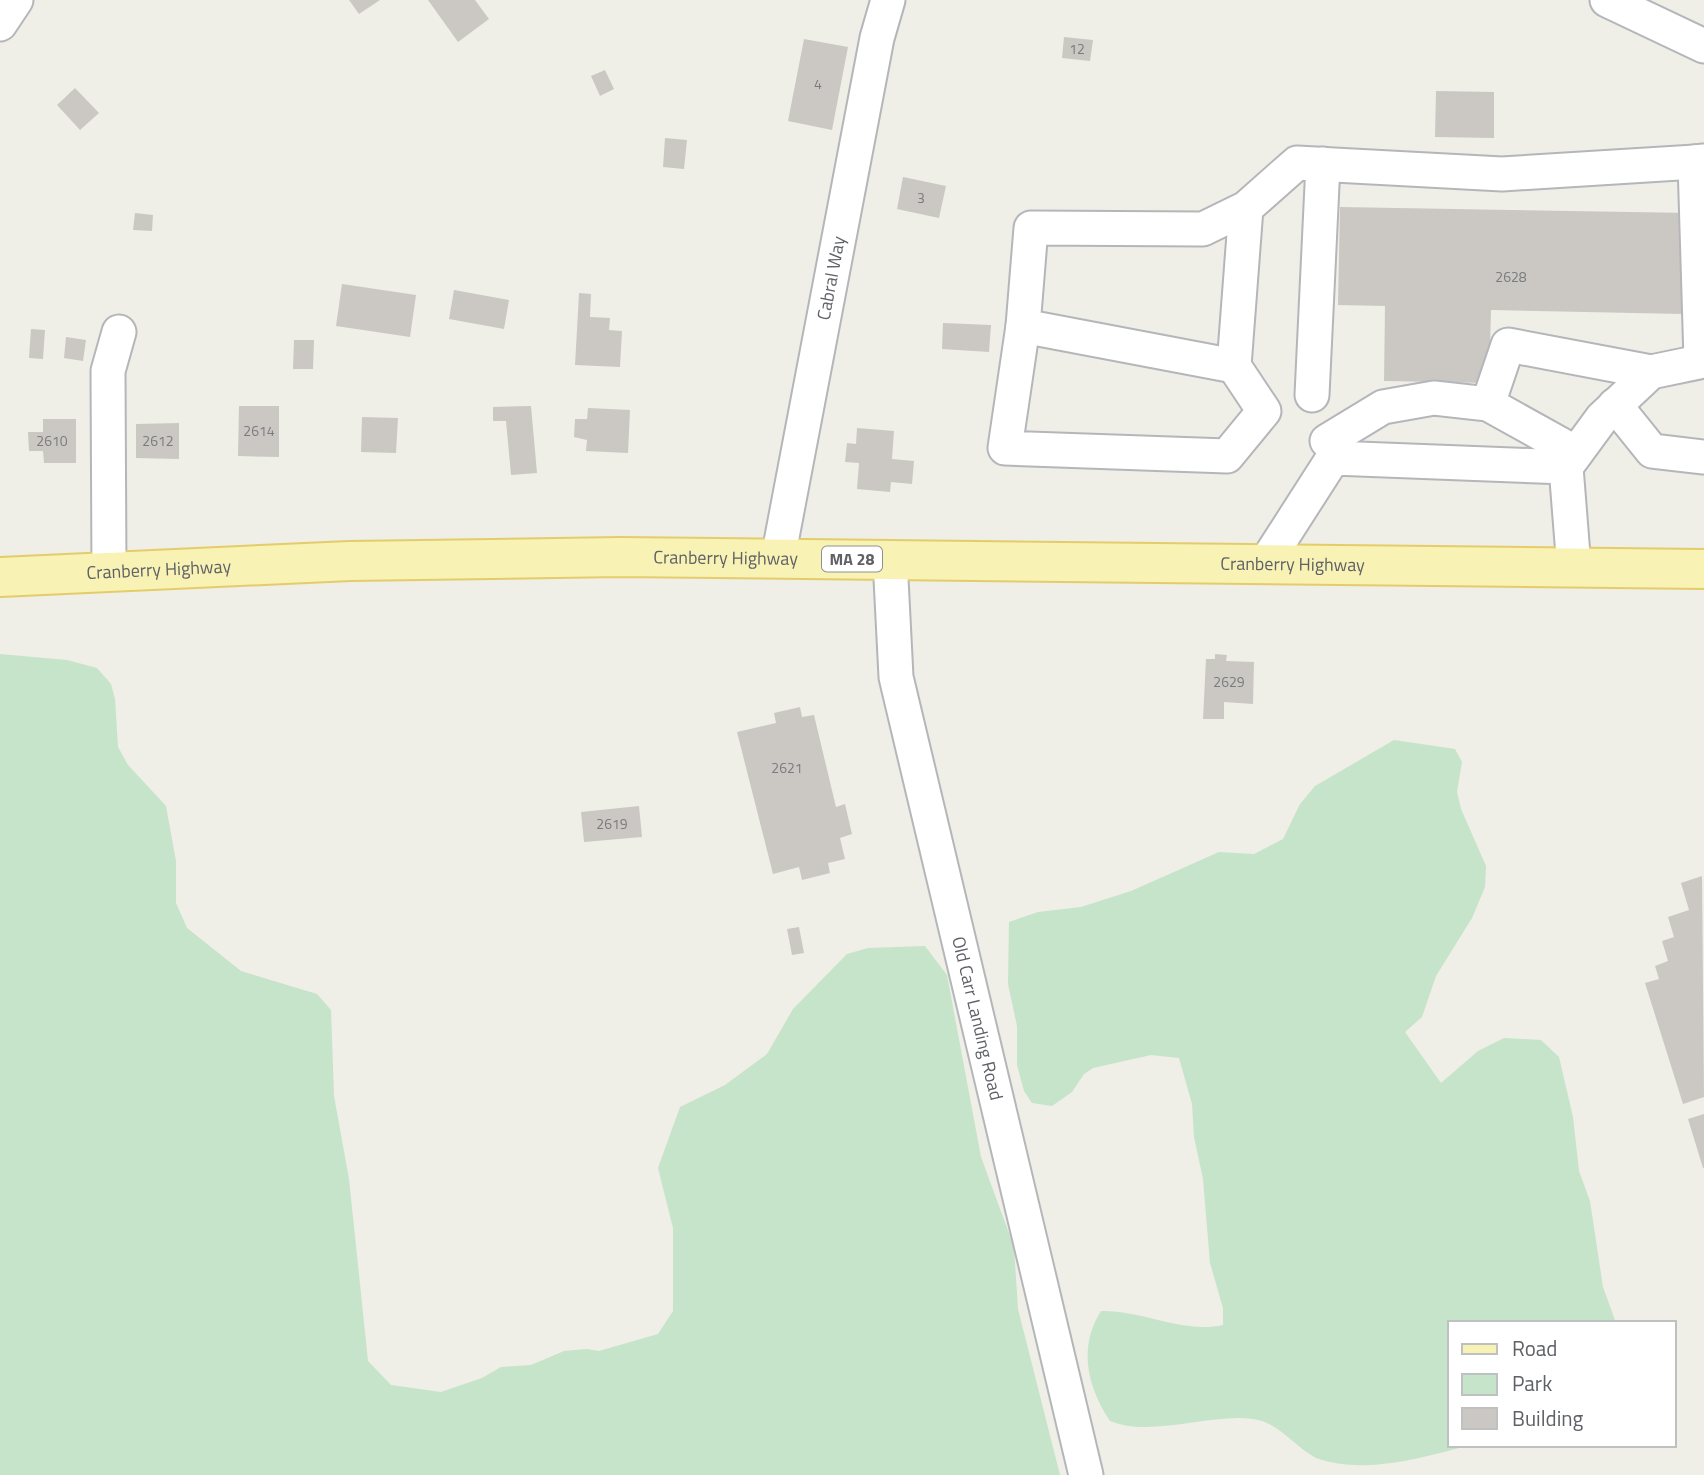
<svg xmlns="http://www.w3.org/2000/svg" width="1704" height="1475" viewBox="0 0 1704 1475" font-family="'Titillium Web',sans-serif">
	<rect width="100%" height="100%" fill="#efeee7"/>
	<path fill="#c6e4c9" d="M0,654L67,660L97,668L111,684L115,699L118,747L128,765L166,806L176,861V903L187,928L241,971L317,994L331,1010L334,1096L349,1179L368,1361L391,1385L441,1392L482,1378L501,1367L531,1365L564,1351L587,1349L599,1351L658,1334L673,1311V1228L658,1168L680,1107L725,1085L767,1054L793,1009L847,954L868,948L925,946L947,975L981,1157L1014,1247L1018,1309L1060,1475H0Z
		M1394,740L1455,749L1462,762L1457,792L1461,809L1486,866L1485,887L1472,918L1436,976L1422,1017L1405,1032L1441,1083L1478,1051L1504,1038L1541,1040L1559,1057L1573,1117L1579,1171L1590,1201L1603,1287L1616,1323H1450V1445H1470C1422,1458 1364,1475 1316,1458C1294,1446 1278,1422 1253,1419C1210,1413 1151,1438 1110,1421C1087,1387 1078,1347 1101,1311C1142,1310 1183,1334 1223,1325V1308L1210,1263L1203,1179L1194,1137L1192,1104L1179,1058L1151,1055L1093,1068L1084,1074L1072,1092L1052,1106L1032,1103L1024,1091L1017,1065V1026L1008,984L1009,922L1038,912L1081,907L1131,891L1219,852L1254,854L1283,839L1300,804L1315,786Z"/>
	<path fill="#cbc8c4" d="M349,0H380L359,14Z
		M428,0H475L489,19L458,42Z
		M1064,37L1093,40L1090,61L1062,58Z
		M804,39L848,47L832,130L788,121Z
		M605,70L614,89L600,96L591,76Z
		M75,88L99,113L80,130L57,105Z
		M1436,91L1494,92V138L1435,137Z
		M665,138L687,140L684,169L663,167Z
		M903,177L946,186L939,218L897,209Z
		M1340,207L1692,213L1684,250L1683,314L1491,310L1489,383L1384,381L1385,306L1338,305Z
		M135,213L153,215L152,231L133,230Z
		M342,284L416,295L410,337L336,326Z
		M454,290L509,300L504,329L449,319Z
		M579,293L591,294L590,317L610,318L609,330L622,331L620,367L575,365Z
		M943,323L991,325L989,352L942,349Z
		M31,329L45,330L43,359L29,358Z
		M66,337L86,340L83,361L64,358Z
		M294,340H314L313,369H293Z
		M239,406H279V457L238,456Z
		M531,406L537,473L511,475L506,421H493V407Z
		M588,408L630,410L628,453L586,451L587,440L574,437L575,419H587Z
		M362,417L398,418L396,453L361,452Z
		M43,419H76V463H44L43,451H29L28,432H43Z
		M179,423V459L136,458V424Z
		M857,428L894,431L892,459L914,461L912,484L891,482L890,492L857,489L859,463L845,462L847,443L856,444Z
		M1215,654L1227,655L1226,661L1254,662L1253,704L1224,702V719H1203L1206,659H1215Z
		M800,707L802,717L814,715L836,807L845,804L852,834L840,838L845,859L828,863L830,873L802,880L799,867L773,874L737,732L776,723L774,713Z
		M639,806L642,837L584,842L581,812Z
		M1702,876L1704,1097L1683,1104L1645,983L1659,979L1655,966L1668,961L1662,941L1674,937L1668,917L1689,910L1681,883Z
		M799,927L804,953L792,955L787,929Z
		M1704,1114V1168H1703L1688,1119Z"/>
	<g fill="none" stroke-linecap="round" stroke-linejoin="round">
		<defs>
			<g id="minor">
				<path d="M1607,0L1704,46"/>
				<path d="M0,24L16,0"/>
				<path d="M1246,208L1234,366L1023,326L1031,228L1203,229L1246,208L1297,163L1502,174L1695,162"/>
				<path d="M1023,326L1005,448L1227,456L1264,411L1234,366"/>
				<path d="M1701,360L1695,162L1704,161"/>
				<path d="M1312,395L1323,164"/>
				<path d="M1488,404L1508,345L1651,372"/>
				<path d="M1615,405L1652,451L1704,457"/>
				<path d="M1327,441L1383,407L1434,398L1488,404L1576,453"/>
				<path d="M1566,467L1602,418L1651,372L1704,361"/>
				<path id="s1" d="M778,558L877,38L888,0"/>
				<path id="s2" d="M890,559L896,677L1086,1475"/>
				<path d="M1265,564L1333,458L1566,467L1574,568"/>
				<path d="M109,572L108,371L119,332"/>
			</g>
			<g id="major">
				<path id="s3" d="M0,577L350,561L620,557L1704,569"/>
			</g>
		</defs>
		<use href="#minor" stroke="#b4b6ba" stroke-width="37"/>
		<use href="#major" stroke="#e5cc6a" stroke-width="42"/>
		<use href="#minor" stroke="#fff" stroke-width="33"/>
		<use href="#major" stroke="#f8f2b4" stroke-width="38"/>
	</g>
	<g text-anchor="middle" stroke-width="5" stroke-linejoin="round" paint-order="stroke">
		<g font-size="14" fill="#7a7b7e">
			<text x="1077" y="54">12</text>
			<text x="818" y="89">4</text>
			<text x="921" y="203">3</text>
			<text x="1511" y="282">2628</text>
			<text x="259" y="436">2614</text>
			<text x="52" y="446">2610</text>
			<text x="158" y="446">2612</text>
			<text x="1229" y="687">2629</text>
			<text x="787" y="773">2621</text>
			<text x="612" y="829">2619</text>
		</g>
		<rect fill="#fff" stroke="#8f9094" stroke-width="2" x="822" y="546.5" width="60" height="25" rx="5"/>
		<g font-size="16" font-weight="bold" fill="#5f6166">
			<text x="852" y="565">MA 28</text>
		</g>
		<g font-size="18" fill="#5f6166" stroke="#fff">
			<text dy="6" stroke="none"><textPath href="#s1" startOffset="285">Cabral Way</textPath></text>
			<text dy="6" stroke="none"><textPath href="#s3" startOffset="726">Cranberry Highway</textPath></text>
			<text dy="6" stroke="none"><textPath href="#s3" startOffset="1293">Cranberry Highway</textPath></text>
			<text dy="6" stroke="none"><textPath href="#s3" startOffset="159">Cranberry Highway</textPath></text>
			<text dy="6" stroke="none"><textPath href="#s2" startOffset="469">Old Carr Landing Road</textPath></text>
		</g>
	</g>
	<rect x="1448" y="1321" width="228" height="126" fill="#ffffff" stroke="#bfc0c2" stroke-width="2"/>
	<rect x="1462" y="1344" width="35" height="10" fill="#f8f2b4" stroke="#bfc0c2" stroke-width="2"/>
	<text x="1512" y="1356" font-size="21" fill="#5f6166">Road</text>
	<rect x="1462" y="1374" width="35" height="21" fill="#c6e4c9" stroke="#bfc0c2" stroke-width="2"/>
	<text x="1512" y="1391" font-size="21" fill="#5f6166">Park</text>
	<rect x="1462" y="1408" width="35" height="21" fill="#cbc8c4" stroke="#bfc0c2" stroke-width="2"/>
	<text x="1512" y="1426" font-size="21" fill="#5f6166">Building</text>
</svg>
